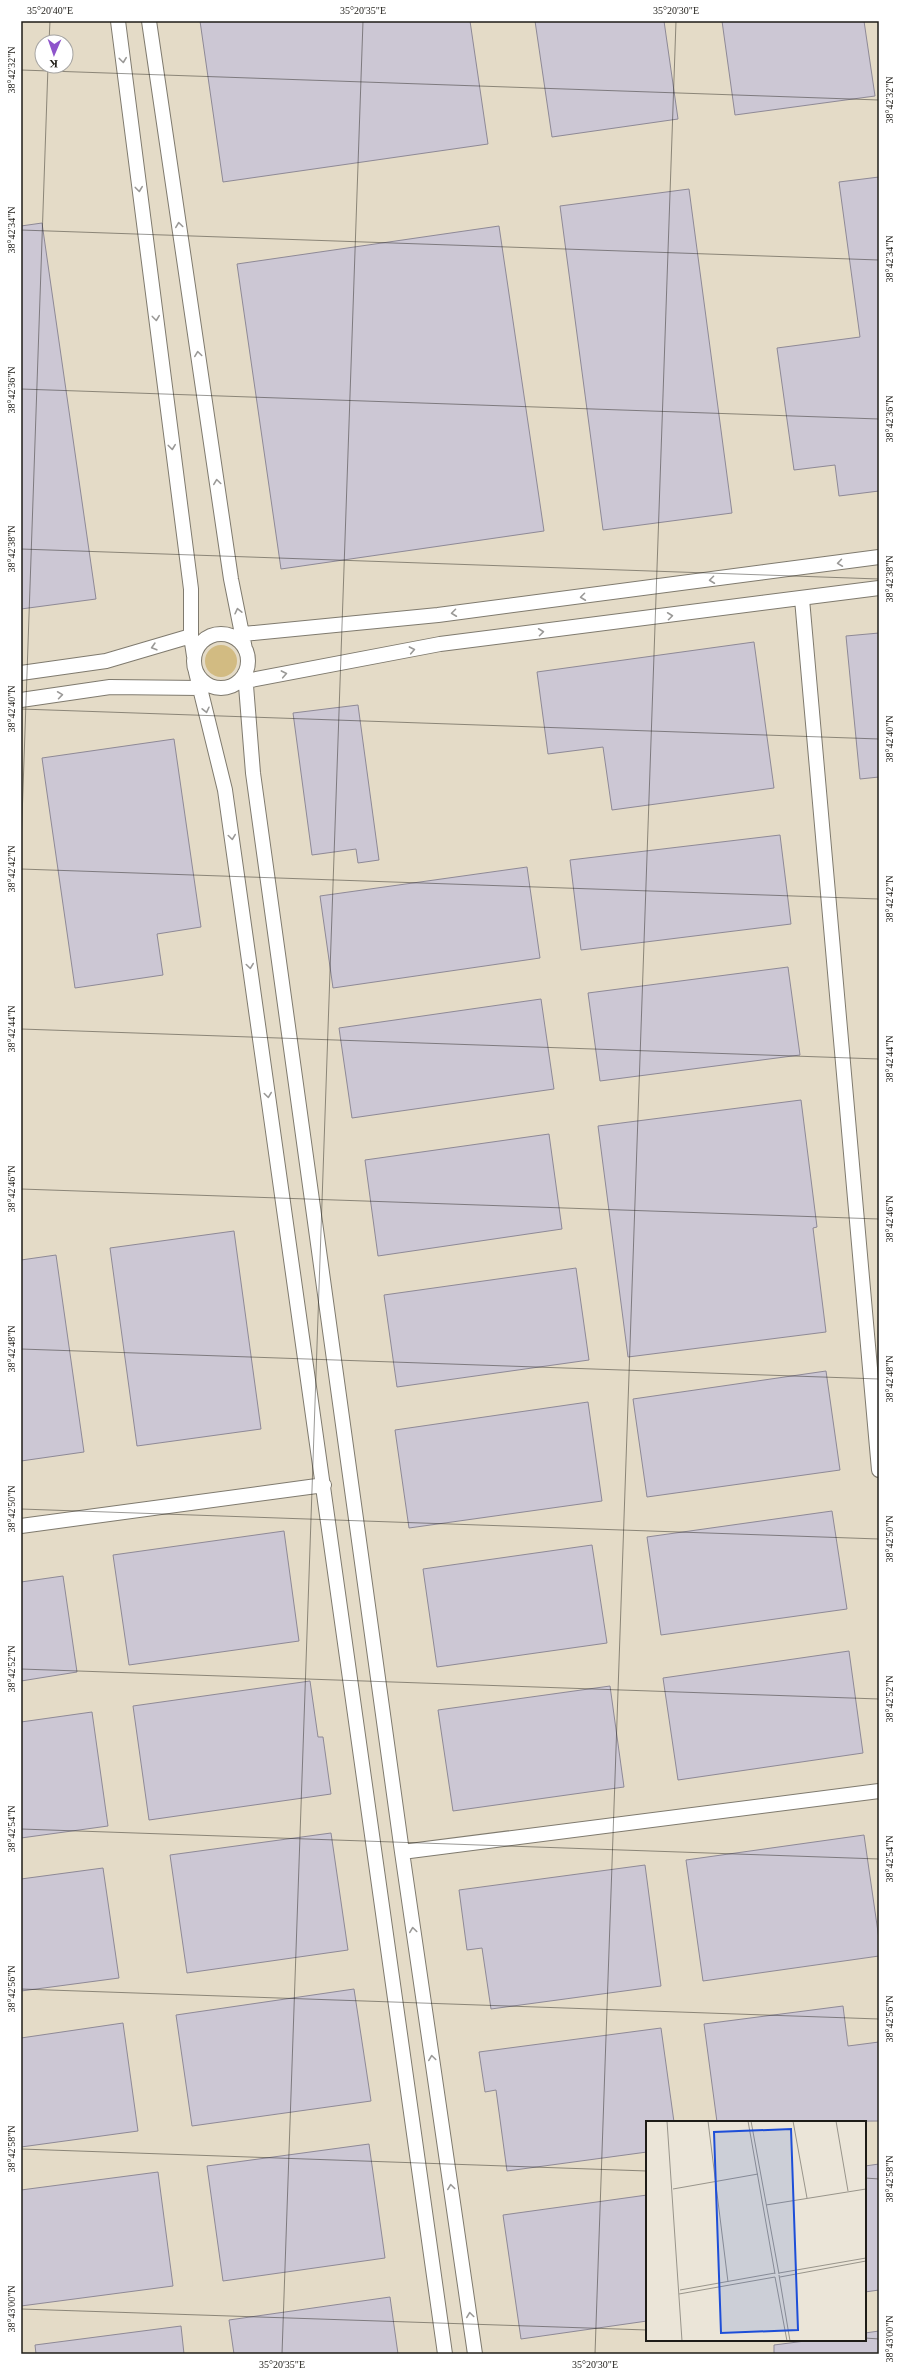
<svg xmlns="http://www.w3.org/2000/svg" width="900" height="2375" viewBox="0 0 900 2375" font-family="Georgia,serif">
	<rect width="100%" height="100%" fill="#ebe5d8"/>
	<path fill="#e4dbc7" fill-rule="evenodd" d="M21,21H879V2354H21ZM42,42H66V66H42ZM647,2122H865V2340H647Z"/>
	<path fill="#d2bb82" d="M205 661a16 16 0 1 1 32 0a16 16 0 1 1-32 0Z"/>
	<path fill="#ccc7d4" stroke="#8e8996" d="M200,21H470L488,144L223,182Z
		M535,21H664L678,119L552,137Z
		M722,21H864L875,96L735,115Z
		M879,177V491L839,496L835,465L794,470L777,348L860,337L839,182Z
		M689,189L732,513L603,530L560,206Z
		M42,223L96,599L21,609V226Z
		M499,226L544,531L281,569L237,264Z
		M879,633V777L860,779L846,636Z
		M754,642L774,788L612,810L603,747L548,754L537,672Z
		M358,705L379,860L358,863L356,849L312,855L293,713Z
		M174,739L201,927L157,934L163,975L75,988L42,758Z
		M780,835L791,924L581,950L570,860Z
		M527,867L540,958L333,988L320,896Z
		M788,967L800,1055L600,1081L588,993Z
		M541,999L554,1089L352,1118L339,1028Z
		M801,1100L817,1227L813,1228L826,1332L628,1357L598,1126Z
		M549,1134L562,1229L378,1256L365,1160Z
		M234,1231L261,1429L137,1446L110,1248Z
		M56,1255L84,1452L21,1461V1260Z
		M576,1268L589,1360L397,1387L384,1295Z
		M826,1371L840,1470L647,1497L633,1399Z
		M588,1402L602,1501L409,1528L395,1430Z
		M832,1511L847,1609L661,1635L647,1537Z
		M284,1531L299,1641L129,1665L113,1555Z
		M592,1545L607,1643L437,1667L423,1569Z
		M63,1576L77,1672L21,1681V1582Z
		M849,1651L863,1753L678,1780L663,1678Z
		M310,1681L318,1737H323L331,1794L149,1820L133,1706Z
		M610,1686L624,1787L453,1811L438,1710Z
		M92,1712L108,1826L21,1838V1722Z
		M331,1833L348,1950L187,1973L170,1855Z
		M864,1835L879,1939V1956L703,1981L686,1860Z
		M645,1865L661,1986L491,2009L482,1948L467,1950L459,1890Z
		M103,1868L119,1978L21,1991V1879Z
		M354,1989L371,2101L192,2126L176,2015Z
		M843,2006L848,2046L879,2042V2121L717,2122L704,2024Z
		M123,2023L138,2131L21,2147V2038Z
		M661,2028L674,2122H647V2152L507,2171L496,2090L485,2092L479,2052Z
		M369,2144L385,2258L223,2281L207,2166Z
		M879,2164V2290L865,2292V2166Z
		M158,2172L173,2286L21,2306V2190Z
		M647,2195V2321L521,2339L503,2215Z
		M390,2297L398,2354H234L229,2320Z
		M181,2326L184,2354H36L35,2345Z
		M879,2331V2354H774V2345L813,2340H865V2333Z"/>
	<g fill="none" stroke-linecap="round" stroke-linejoin="round">
		<defs>
			<path id="street" d="M118,21L191,589V636L194,656
				M149,21L231,579L245,649
				M802,599L879,1470
				M243,634L438,615L879,557
				M194 661a27 27 0 1 1 54 0a27 27 0 1 1-54 0Z
				M196,672L225,790L445,2354
				M21,673L106,661L191,636
				M245,673L253,773L402,1852L475,2354
				M246,681L440,644L879,588
				M21,700L110,687L200,688
				M21,1526L324,1485
				M402,1852L879,1791"/>
		</defs>
		<use href="#street" stroke="#7f7a6e" stroke-width="16"/>
		<use href="#street" stroke="#fff" stroke-width="14"/>
	</g>
	<defs><path id="oneway-chevron" d="M-2-3.5L2.5 0L-2 3.5" fill="none" stroke-width="1.6" stroke-linecap="round" stroke-linejoin="round"/></defs>
	<g stroke="#9a9997">
		<use href="#oneway-chevron" transform="translate(123 60) rotate(83)"/>
		<use href="#oneway-chevron" transform="translate(139 189) rotate(83)"/>
		<use href="#oneway-chevron" transform="translate(179 225) rotate(-98)"/>
		<use href="#oneway-chevron" transform="translate(156 318) rotate(83)"/>
		<use href="#oneway-chevron" transform="translate(198 354) rotate(-98)"/>
		<use href="#oneway-chevron" transform="translate(172 447) rotate(83)"/>
		<use href="#oneway-chevron" transform="translate(217 482) rotate(-98)"/>
		<use href="#oneway-chevron" transform="translate(840 563) rotate(172)"/>
		<use href="#oneway-chevron" transform="translate(712 580) rotate(173)"/>
		<use href="#oneway-chevron" transform="translate(583 597) rotate(173)"/>
		<use href="#oneway-chevron" transform="translate(238 611) rotate(-103)"/>
		<use href="#oneway-chevron" transform="translate(454 613) rotate(173)"/>
		<use href="#oneway-chevron" transform="translate(670 616) rotate(-7)"/>
		<use href="#oneway-chevron" transform="translate(541 632) rotate(-7)"/>
		<use href="#oneway-chevron" transform="translate(154 647) rotate(164)"/>
		<use href="#oneway-chevron" transform="translate(412 650) rotate(-11)"/>
		<use href="#oneway-chevron" transform="translate(284 674) rotate(-11)"/>
		<use href="#oneway-chevron" transform="translate(60 695) rotate(-8)"/>
		<use href="#oneway-chevron" transform="translate(206 710) rotate(77)"/>
		<use href="#oneway-chevron" transform="translate(232 837) rotate(82)"/>
		<use href="#oneway-chevron" transform="translate(250 966) rotate(82)"/>
		<use href="#oneway-chevron" transform="translate(268 1095) rotate(82)"/>
		<use href="#oneway-chevron" transform="translate(413 1930) rotate(-98)"/>
		<use href="#oneway-chevron" transform="translate(432 2058) rotate(-98)"/>
		<use href="#oneway-chevron" transform="translate(451 2187) rotate(-98)"/>
		<use href="#oneway-chevron" transform="translate(470 2315) rotate(-98)"/>
	</g>
	<path fill="none" stroke="#1e1c17" stroke-width="1" stroke-opacity="0.45" d="M49,42L50,21M21,70L879,100M21,230L879,260M21,389L879,419M21,549L879,579M21,709L879,739M21,847L48,66M21,869L879,899M21,1029L879,1059M21,1189L879,1219M21,1349L879,1379M21,1509L879,1539M21,1669L879,1699M21,1829L879,1859M21,1989L879,2019M21,2149L647,2171M865,2178L879,2179M21,2309L647,2330M865,2338L879,2339M282,2354L363,21M595,2354L676,21"/>
	<g transform="translate(646 2121)">
		<rect width="220" height="220" fill="#ebe5d8"/>
		<path fill="none" stroke="#99958b" stroke-width="1" d="M21,0L36,220M62,0L82,161M102,0L129,153M105,0L133,153M147,0L161,77M190,0L202,70M27,68L112,53M120,84L220,68M133,152L220,137M133,154L144,220M129,156L141,220M134,156L220,140M34,169L129,152M33,173L129,156"/>
		<path fill="#1d4ed8" fill-opacity="0.15" stroke="#1d4ed8" stroke-width="2" d="M145,8L152,209L75,212L68,11Z"/>
		<rect width="220" height="220" fill="none" stroke="#1e1c17" stroke-width="2"/>
	</g>
	<rect width="900" height="2375" fill="none" stroke="#ffffff" stroke-width="44"/>
	<g transform="translate(54 54) rotate(182)"><circle r="19" fill="#ffffff" stroke="#a5a4a2"/>
	<path d="M0-3L7 15L0 10L-7 15Z" fill="#8e54cb"/>
	<text y="-6" font-size="11" font-weight="bold" text-anchor="middle" fill="#1e1c17">K</text>
	</g>
	<rect x="22" y="22" width="856" height="2331" fill="none" stroke="#1e1c17" stroke-width="1.5"/>
	<g font-size="10" text-anchor="middle" fill="#1e1c17">
		<text x="50" y="14">35°20'40"E</text>
		<text x="363" y="14">35°20'35"E</text>
		<text x="676" y="14">35°20'30"E</text>
		<text transform="translate(11 70) rotate(-90)" y="4">38°42'32"N</text>
		<text transform="translate(889 100) rotate(-90)" y="4">38°42'32"N</text>
		<text transform="translate(11 230) rotate(-90)" y="4">38°42'34"N</text>
		<text transform="translate(889 259) rotate(-90)" y="4">38°42'34"N</text>
		<text transform="translate(11 390) rotate(-90)" y="4">38°42'36"N</text>
		<text transform="translate(889 419) rotate(-90)" y="4">38°42'36"N</text>
		<text transform="translate(11 549) rotate(-90)" y="4">38°42'38"N</text>
		<text transform="translate(889 579) rotate(-90)" y="4">38°42'38"N</text>
		<text transform="translate(11 709) rotate(-90)" y="4">38°42'40"N</text>
		<text transform="translate(889 739) rotate(-90)" y="4">38°42'40"N</text>
		<text transform="translate(11 869) rotate(-90)" y="4">38°42'42"N</text>
		<text transform="translate(889 899) rotate(-90)" y="4">38°42'42"N</text>
		<text transform="translate(11 1029) rotate(-90)" y="4">38°42'44"N</text>
		<text transform="translate(889 1059) rotate(-90)" y="4">38°42'44"N</text>
		<text transform="translate(11 1189) rotate(-90)" y="4">38°42'46"N</text>
		<text transform="translate(889 1219) rotate(-90)" y="4">38°42'46"N</text>
		<text transform="translate(11 1349) rotate(-90)" y="4">38°42'48"N</text>
		<text transform="translate(889 1379) rotate(-90)" y="4">38°42'48"N</text>
		<text transform="translate(11 1509) rotate(-90)" y="4">38°42'50"N</text>
		<text transform="translate(889 1539) rotate(-90)" y="4">38°42'50"N</text>
		<text transform="translate(11 1669) rotate(-90)" y="4">38°42'52"N</text>
		<text transform="translate(889 1699) rotate(-90)" y="4">38°42'52"N</text>
		<text transform="translate(11 1829) rotate(-90)" y="4">38°42'54"N</text>
		<text transform="translate(889 1859) rotate(-90)" y="4">38°42'54"N</text>
		<text transform="translate(11 1989) rotate(-90)" y="4">38°42'56"N</text>
		<text transform="translate(889 2019) rotate(-90)" y="4">38°42'56"N</text>
		<text transform="translate(11 2149) rotate(-90)" y="4">38°42'58"N</text>
		<text transform="translate(889 2179) rotate(-90)" y="4">38°42'58"N</text>
		<text transform="translate(11 2309) rotate(-90)" y="4">38°43'00"N</text>
		<text transform="translate(889 2339) rotate(-90)" y="4">38°43'00"N</text>
		<text x="282" y="2368">35°20'35"E</text>
		<text x="595" y="2368">35°20'30"E</text>
	</g>
</svg>
